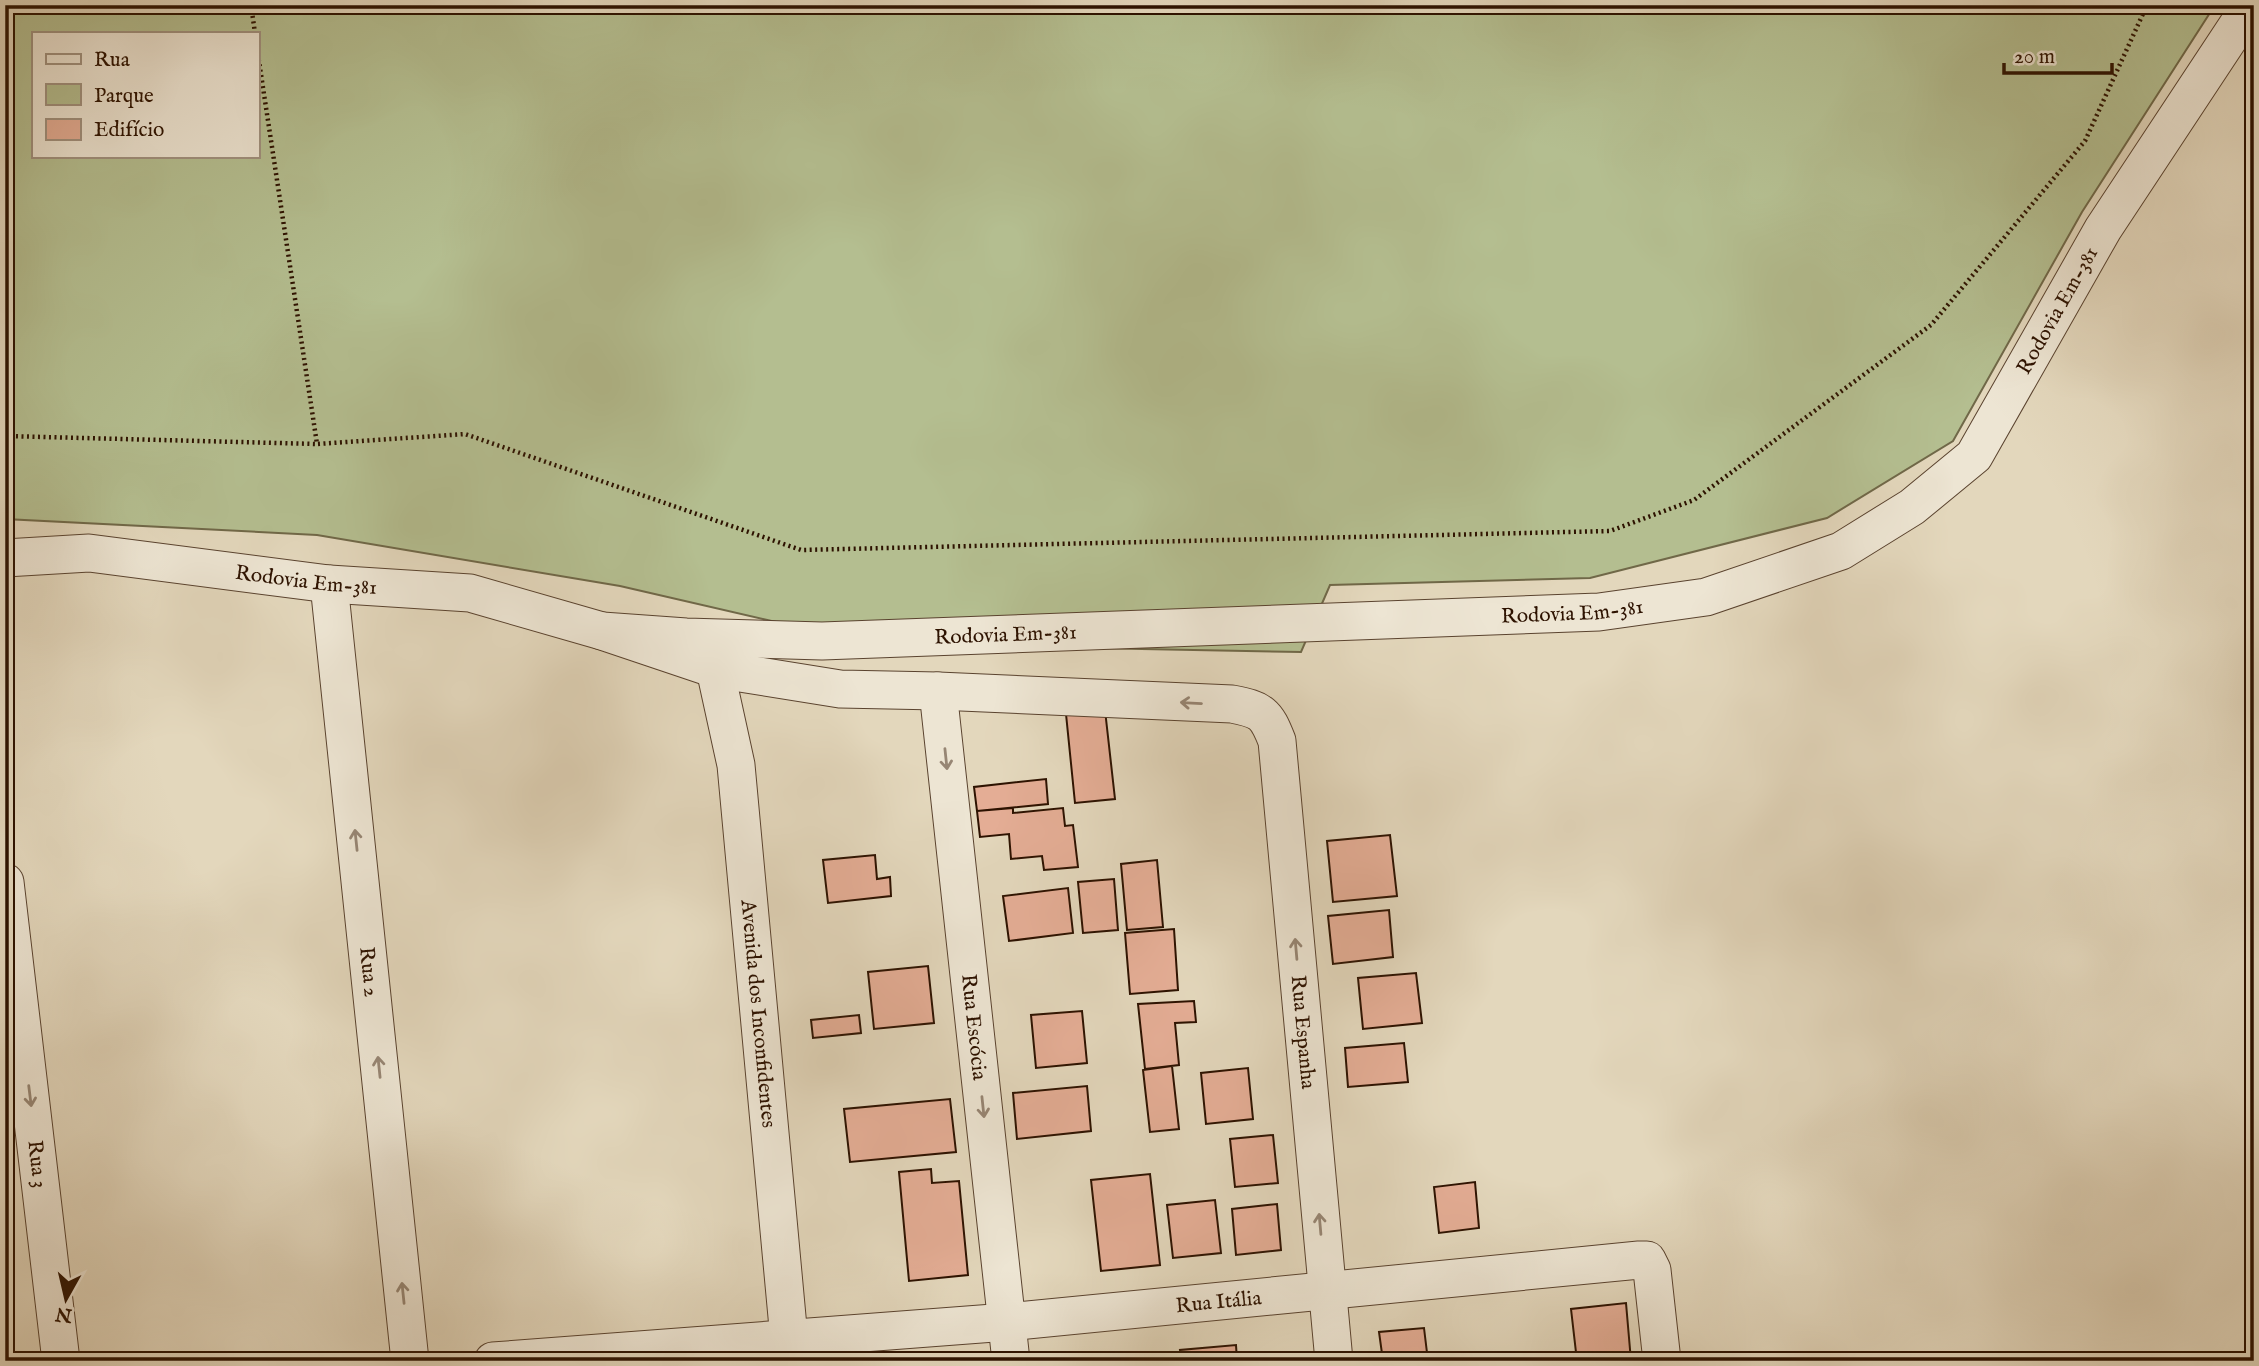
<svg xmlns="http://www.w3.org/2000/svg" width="2259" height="1366" viewBox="0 0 2259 1366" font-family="'IM FELL English',serif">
	<rect width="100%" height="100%" fill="#e3d7bc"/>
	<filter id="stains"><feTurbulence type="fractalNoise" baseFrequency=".00286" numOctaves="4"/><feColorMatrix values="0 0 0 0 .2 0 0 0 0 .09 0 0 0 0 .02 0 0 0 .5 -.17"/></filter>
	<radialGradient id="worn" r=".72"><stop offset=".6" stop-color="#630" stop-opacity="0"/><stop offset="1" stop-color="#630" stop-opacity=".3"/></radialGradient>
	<path fill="#b4be90" stroke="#706848" stroke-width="2" fill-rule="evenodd" d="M5,5H2215L2082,212L1953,441L1827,518L1590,578L1330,585L1301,652L1037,647L811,630L620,586L317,535L5,519ZM33,33H257V156H33Z"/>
	<path fill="#e4ad95" stroke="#2d1200" stroke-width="2" d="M1105,710L1115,799L1075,803L1066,714Z
		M1046,779L1048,804L977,811L974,787Z
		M1013,808V813L1063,808L1065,826L1073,825L1078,867L1044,870L1042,856L1011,859L1009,834L980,837L977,811Z
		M1390,835L1397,896L1333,902L1327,841Z
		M875,855L877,879L890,877L891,896L828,903L823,860Z
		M1157,860L1163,927L1127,930L1121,864Z
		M1114,879L1118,930L1083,933L1078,882Z
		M1068,888L1073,933L1009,941L1003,896Z
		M1389,910L1393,957L1333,964L1328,916Z
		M1174,929L1178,990L1130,994L1125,933Z
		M928,966L934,1023L874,1029L868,972Z
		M1416,973L1422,1023L1363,1029L1358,978Z
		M1194,1001L1196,1022L1175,1023L1179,1065L1145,1069L1138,1004Z
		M1082,1011L1087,1063L1036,1068L1031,1015Z
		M859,1015L861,1033L813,1038L811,1020Z
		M1404,1043L1408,1082L1348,1087L1345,1048Z
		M1172,1066L1179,1129L1150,1132L1143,1070Z
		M1248,1068L1253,1119L1206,1124L1201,1073Z
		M1087,1086L1091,1131L1017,1139L1013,1093Z
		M950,1099L956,1152L850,1162L844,1109Z
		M1273,1135L1278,1183L1235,1187L1230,1139Z
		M931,1169L932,1183L959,1181L968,1275L909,1281L899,1172Z
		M1150,1174L1160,1265L1101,1271L1091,1180Z
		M1475,1182L1479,1228L1439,1233L1434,1187Z
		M1215,1200L1221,1253L1173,1258L1167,1205Z
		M1277,1204L1281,1250L1236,1255L1232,1209Z
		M1626,1303L1631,1361H1577L1571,1309Z
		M1424,1328L1428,1361H1383L1379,1332Z
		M1236,1345L1237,1361H1182L1180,1350Z"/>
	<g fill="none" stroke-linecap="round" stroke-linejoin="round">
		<defs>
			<g id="minor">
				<path id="s1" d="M5,558L89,553L329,584L470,593L602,631L715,669L840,689L938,691L1232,704C1262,710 1266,713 1277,741L1334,1361"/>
				<path id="s2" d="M329,584L410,1361"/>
				<path id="s3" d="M602,631L686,637L822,641L1599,612L1706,597L1841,551L1912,507L1974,456L2103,229L2251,5"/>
				<path id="s4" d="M715,669L736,765L791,1360"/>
				<path id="s5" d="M938,691L1011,1361"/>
				<path id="s6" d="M5,882L61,1361"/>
				<path id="s7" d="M493,1361L1007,1322L1639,1260H1647L1652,1270L1662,1361"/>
			</g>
		</defs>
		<use href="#minor" stroke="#5a432f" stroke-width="39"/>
		<path stroke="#2d1200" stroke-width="4.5" stroke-dasharray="2 3.5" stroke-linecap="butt" d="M251,5L255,33
			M257,48L317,444L465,434L801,550L1610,531L1694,500L1931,325L2085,141L2147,5
			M5,436L317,444"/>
		<use href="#minor" stroke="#ede5d3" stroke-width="37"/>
	</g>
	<defs><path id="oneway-shaft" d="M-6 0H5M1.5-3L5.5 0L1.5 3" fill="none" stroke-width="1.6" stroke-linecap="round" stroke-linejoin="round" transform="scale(1.75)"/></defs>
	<g stroke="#978674">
		<use href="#oneway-shaft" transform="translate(1191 703) rotate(-177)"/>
		<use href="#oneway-shaft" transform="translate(946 759) rotate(84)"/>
		<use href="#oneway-shaft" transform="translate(356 840) rotate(-96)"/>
		<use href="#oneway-shaft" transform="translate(1296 949) rotate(-95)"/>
		<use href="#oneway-shaft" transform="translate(379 1067) rotate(-96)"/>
		<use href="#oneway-shaft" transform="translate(30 1096) rotate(83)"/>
		<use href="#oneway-shaft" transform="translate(983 1107) rotate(84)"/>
		<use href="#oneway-shaft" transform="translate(1320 1224) rotate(-95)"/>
		<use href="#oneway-shaft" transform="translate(403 1293) rotate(-96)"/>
	</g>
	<g text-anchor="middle" stroke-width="7" stroke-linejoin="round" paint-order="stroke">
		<g font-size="21" fill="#2d1200" stroke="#ede5d3">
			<text dy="7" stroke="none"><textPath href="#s3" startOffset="1580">Rodovia Em-381</textPath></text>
			<text dy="7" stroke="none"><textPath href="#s1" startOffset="303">Rodovia Em-381</textPath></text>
			<text dy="7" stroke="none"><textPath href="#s3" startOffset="971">Rodovia Em-381</textPath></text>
			<text dy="7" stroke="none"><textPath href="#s3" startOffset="404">Rodovia Em-381</textPath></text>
			<text dy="7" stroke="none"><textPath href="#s2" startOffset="390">Rua 2</textPath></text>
			<text dy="7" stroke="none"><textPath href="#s4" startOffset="348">Avenida dos Inconfidentes</textPath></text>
			<text dy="7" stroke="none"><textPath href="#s5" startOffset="338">Rua Escócia</textPath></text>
			<text dy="7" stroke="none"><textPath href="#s1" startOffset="1598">Rua Espanha</textPath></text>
			<text dy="7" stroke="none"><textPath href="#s6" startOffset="284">Rua 3</textPath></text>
			<text dy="7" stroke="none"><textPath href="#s7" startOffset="728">Rua Itália</textPath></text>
		</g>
	</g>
	<rect width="2259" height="1366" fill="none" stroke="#e3d7bc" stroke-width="28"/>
	<rect x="7" y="7" width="2245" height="1352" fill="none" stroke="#2d1200" stroke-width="3.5"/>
	<rect x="14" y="14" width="2231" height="1338" fill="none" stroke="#2d1200" stroke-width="2"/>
	<rect x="32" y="32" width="228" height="126" fill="#ede5d3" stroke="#a0917f" stroke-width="2"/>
	<rect x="46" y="54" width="35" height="10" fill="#ede5d3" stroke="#a0917f" stroke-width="2"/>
	<text x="94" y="66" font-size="21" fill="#2d1200">Rua</text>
	<rect x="46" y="84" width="35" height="21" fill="#b4be90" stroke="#a0917f" stroke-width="2"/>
	<text x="94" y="102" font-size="21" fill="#2d1200">Parque</text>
	<rect x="46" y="119" width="35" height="21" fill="#e4ad95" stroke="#a0917f" stroke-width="2"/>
	<text x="94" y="136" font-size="21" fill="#2d1200">Edifício</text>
	<g transform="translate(66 1299) rotate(188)" stroke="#ede5d3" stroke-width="5" paint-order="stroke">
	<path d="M0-5L12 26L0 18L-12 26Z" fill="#2d1200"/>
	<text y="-10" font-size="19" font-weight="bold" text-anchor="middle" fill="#2d1200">N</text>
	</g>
	<path d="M2004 63v10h108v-10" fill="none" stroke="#2d1200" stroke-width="3.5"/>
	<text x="2014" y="63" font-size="21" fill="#2d1200" stroke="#ede5d3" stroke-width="5" paint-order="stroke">20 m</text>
	<rect width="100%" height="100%" filter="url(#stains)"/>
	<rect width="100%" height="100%" fill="url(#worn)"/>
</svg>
